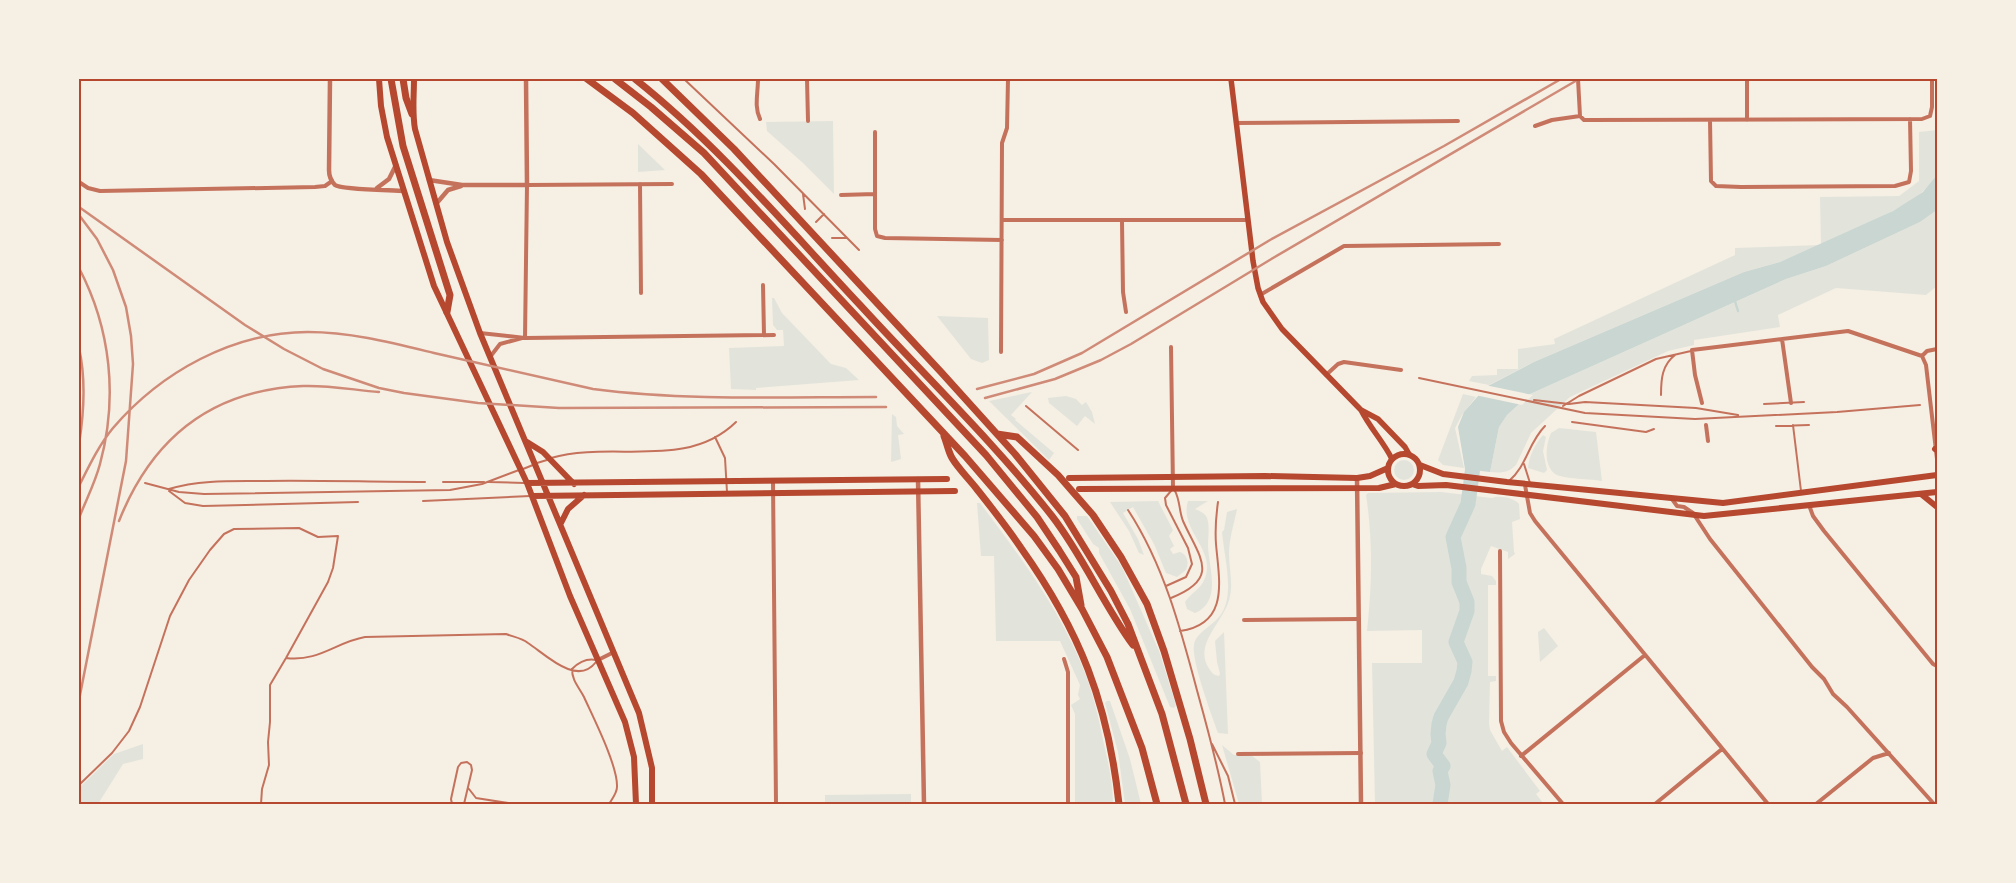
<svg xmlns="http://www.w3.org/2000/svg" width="2016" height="883" viewBox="0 0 2016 883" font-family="'Roboto Condensed',sans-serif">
	<rect width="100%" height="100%" fill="#f6efe4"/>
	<path fill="#e2e4dc" d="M833,121L834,194L803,163L767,131L766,122Z
		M1937,130C1937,144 1940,160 1937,173C1932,199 1845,234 1821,245L1820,197L1899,196L1919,181V132Z
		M638,144L665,170L638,172Z
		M1937,210V286L1926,295L1836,288L1778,315L1780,327L1694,340V345L1668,351L1570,397L1531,433L1516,465C1508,473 1501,473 1490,472L1499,427L1507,415L1530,394L1786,279L1826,266L1920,222Z
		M1820,245L1780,262L1744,272L1534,362L1489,385L1469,381L1472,376L1497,375V369H1518V349L1555,344L1554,339L1735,255V248Z
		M772,298H774L782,313L831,364L846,368L859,380L756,388V390L731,389L729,348L784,346L783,330H777L773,325Z
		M937,316L988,318L989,360L982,363L971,359Z
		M1032,392L1011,415L1016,419L1015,420L1054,453L1049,460L989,401Z
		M1463,394L1476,397L1462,415L1455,428L1464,468L1443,465L1438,460Z
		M1066,396L1076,399L1082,405L1086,402L1092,412L1095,424L1085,416L1077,426L1049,403L1048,398Z
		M892,414L896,417L897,426L904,434L898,435L901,459L891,462Z
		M1559,428L1596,432L1602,481C1591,479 1563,479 1555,474C1543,465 1546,444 1551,433Z
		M1543,435L1546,437L1543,451L1547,470L1544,473L1528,468C1529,456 1535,444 1543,435Z
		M1394 470a10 10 0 1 1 20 0a10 10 0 1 1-20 0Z
		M1441,492L1492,498C1500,495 1514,498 1519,504L1520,519L1512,522L1514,552L1515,554L1508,559V552L1491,546L1481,569V574L1492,576L1496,581V585H1488V676H1496V681L1490,682L1489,723L1490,730L1502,751L1507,747L1540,791L1536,794L1544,804H1375L1372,663H1422V630L1367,631C1372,586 1373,540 1366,495L1368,493Z
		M1158,501L1173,530L1169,536L1174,546L1170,549L1173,554L1180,552C1188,555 1189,563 1186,570L1177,577L1166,573L1154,544L1133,507L1123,513L1138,539L1144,555L1139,553L1129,531L1110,502Z
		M1188,501H1208L1195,509C1200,511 1205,513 1207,518C1210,526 1208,537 1208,546C1209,569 1222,601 1195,613L1187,609L1185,602C1191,593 1201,589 1205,578C1216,549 1179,530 1188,501Z
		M977,503H980C1021,557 1063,614 1087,678C1094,698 1099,719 1103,740C1108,761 1113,783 1113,804H1075V714L1071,705L1080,699L1078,695L1080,685L1060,641H996L994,556H981Z
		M1237,509C1234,524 1229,539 1229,554C1229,568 1233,583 1230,596C1226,621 1191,644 1210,670C1213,674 1214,675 1219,676L1220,674L1217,662L1215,641L1224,632L1228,734L1218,733C1212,716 1191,660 1194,645C1195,632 1216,625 1223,611C1234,590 1224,556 1222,532L1224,530L1227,512Z
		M1077,516H1087L1122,567L1159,651L1176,705L1174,708L1170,707L1130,609L1099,553V548L1093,544L1077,519Z
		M1544,628L1558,646L1540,662L1538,632Z
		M1107,701H1110L1130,759L1141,804H1125L1118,752L1105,703Z
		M143,744V759L123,764L98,804H79V788L114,754Z
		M1222,745L1234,755H1251L1260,762L1262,804H1239Z
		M911,794V804H825V795Z"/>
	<path fill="#c9d6d2" d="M1937,175V210L1920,222L1826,266L1786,279L1530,394L1507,415L1499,427L1490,472L1465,469L1458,427L1464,412L1486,387L1534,362L1744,272L1780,262L1893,211L1923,192Z"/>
	<path fill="#f6efe4" d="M1485,385L1533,395L1522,405L1475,395Z"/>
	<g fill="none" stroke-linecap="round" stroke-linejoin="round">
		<path stroke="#c9d6d2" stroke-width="2.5" d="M1734,298L1738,311"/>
		<path stroke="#c9d6d2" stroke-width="15" d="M1440,804L1443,785L1440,771L1443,766L1434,754L1439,743L1438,734L1439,724L1441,717L1461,682L1464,671L1465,662L1456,642L1467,611V602L1459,582V568L1453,537L1468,504L1475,451"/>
		<path stroke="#c5725c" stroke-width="2" d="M684,79L774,164L859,250
			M803,194L805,209
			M816,222L824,214
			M832,238H847
			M1419,378L1585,413L1695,419L1837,412L1920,405
			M1661,395C1661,379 1662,365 1675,355
			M1534,400L1569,404L1585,402L1696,408L1738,415
			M1764,404L1804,402
			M1026,406L1078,450
			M1563,406L1579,396L1656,359L1691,351
			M1572,422L1646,432L1654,429
			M1793,425L1801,491
			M1776,426L1809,425
			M715,437L725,458L727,492
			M551,458C612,440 686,471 736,422
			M537,463L547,460
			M1524,464L1530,483
			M523,469L533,465
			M1509,481C1527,466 1528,443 1545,426
			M443,482H484
			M489,482L524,483
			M145,483L179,492L204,494L450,490L482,484L519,470
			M169,489C198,480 230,481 260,481C315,480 370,482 425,482
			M169,491L185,503L203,506L358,502
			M423,501L530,496
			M1128,510C1164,565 1181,630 1198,694C1208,730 1218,767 1225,804
			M1166,586L1186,577L1192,564L1188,548L1166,505L1165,498L1171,491
			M1171,598C1222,578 1199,557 1183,521C1179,511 1180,500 1175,491
			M1180,631C1230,624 1219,580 1216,544C1215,530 1216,516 1218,502
			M286,658C319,662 336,642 365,637L506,634C514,637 522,638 528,643C545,654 577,687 596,662
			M572,669C572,681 579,687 584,697C593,717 618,766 617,787C617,793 612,799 609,804
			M572,669C579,662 586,658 596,660
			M1212,744L1228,776L1235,804
			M79,785L112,753L129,731L140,707L170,616L189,580L210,550L224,534L234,529L299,528L318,537L338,536L333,568L328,582L286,658L270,685V722L268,742L269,765L262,789L261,804
			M469,789L476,798L514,804
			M452,804L451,799L458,767L461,763L467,762L471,765L472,770L464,804"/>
		<path stroke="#c5725c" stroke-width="4" d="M758,79C758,93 754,107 760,119
			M807,79L808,121
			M1578,79L1580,116
			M1747,79V120
			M1710,120L1711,181L1716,186L1741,187L1895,186L1909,182L1911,171L1910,119
			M1236,123L1458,121
			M1535,126L1552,120L1580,116L1584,120H1590L1922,119L1930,116L1932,107V79
			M875,132V229L877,236L885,238L1002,240
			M79,182L88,188L100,191L315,187L325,186L332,181
			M640,184L641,293
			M841,195L875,194
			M1002,220H1248
			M1122,221L1123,292L1126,312
			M763,285L764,335
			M1260,295L1344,246L1499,244
			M480,333L525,338L774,335
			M525,338L527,185L672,184
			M1782,339L1791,403
			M1171,347L1173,488
			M1001,352L1002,143L1007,128L1008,79
			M1922,356L1926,365L1937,459
			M490,357L500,344L522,338
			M1326,375L1338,364L1344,362L1401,370
			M1702,403L1695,375L1692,350L1848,331L1922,356L1927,351L1937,349
			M1706,425L1708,441
			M773,482L776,804
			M1525,485L1530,513L1535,521L1768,804
			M1672,499L1677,506L1684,507L1693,513L1710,539L1812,667L1824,679L1833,694L1847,707L1934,804
			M1809,505L1813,516L1824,531L1933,664L1937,666
			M1500,551L1501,721L1504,732L1511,743L1563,804
			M1244,620L1359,619
			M1064,659L1068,672V804
			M598,660L614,652
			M1238,754L1361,753
			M1521,756L1645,655
			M1655,804L1722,749
			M1816,804L1873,758L1889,753"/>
		<path stroke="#c5725c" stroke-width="4.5" d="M330,79L329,170C329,176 331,181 335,185C342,190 392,190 404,191
			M429,180L462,185H527L526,79
			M377,188L389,179L396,165
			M436,204L448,190L461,186
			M1357,478L1361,804
			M918,479L924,804"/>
		<path stroke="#b5482f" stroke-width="5.5" d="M1231,79L1253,261L1258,288L1263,302L1282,329L1361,410L1378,419L1405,447L1409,454
			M1361,410C1370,428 1383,441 1392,459"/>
		<path stroke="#b5482f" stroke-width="6" d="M379,79L381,106L387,137L434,286L527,483L570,596L625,722L634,757L636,804
			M414,79C414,96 412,112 415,129L447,242L480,333L639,713L652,768V804
			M527,442L543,452L574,484
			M1935,449L1937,450
			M1388 470a16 16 0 1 1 32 0a16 16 0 1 1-32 0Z
			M1420,465L1443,474L1507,482L1723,503L1937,475
			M1069,478L1265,476L1357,478L1370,476L1388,468
			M527,483L947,479
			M1412,484L1418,486L1446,485L1704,516L1937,492
			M1079,489L1379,488L1396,484
			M1921,494L1937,507
			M532,496L955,491
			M561,523L568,509L584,495"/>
		<path stroke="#b5482f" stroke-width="7" d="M391,79L403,146L450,295L447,312
			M403,79L406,98L412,114
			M587,79L633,113L701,174L965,456L1034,536L1058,569L1082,609L1107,657L1142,748L1157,804
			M615,79L651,107L704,153L986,455L1037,517L1059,550L1076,577L1081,605
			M635,79C718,145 787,227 860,305C924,375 993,441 1052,516C1083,556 1103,604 1133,645
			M662,79L734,149L941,372L1015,454L1065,516L1111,591L1128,624L1162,714L1186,804
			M997,434L1017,437L1058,475L1093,515L1121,557L1147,604L1164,651L1190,739L1206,804
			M944,436C947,443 948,451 952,458C958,468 968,478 976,488C991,507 1007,527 1021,548C1080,631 1108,703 1119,804"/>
		<path stroke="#cf8b77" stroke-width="2.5" d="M79,207L245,325L284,349L323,369L379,388L404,393L478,403L559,408L886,407
			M79,215L97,239L113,270L126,307L131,336L133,364L126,461L79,700
			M79,268C111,329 118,398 100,464C95,483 86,500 79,518
			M79,348C86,379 84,413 79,444
			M977,389L1034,374L1082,353L1270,240L1444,146L1561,79
			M985,398L1055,379L1101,360L1131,344L1273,258L1579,79
			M79,486C89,466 99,445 113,428C161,372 233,332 308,332C351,332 393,343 434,353C487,365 540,377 593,389C686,401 782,397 876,397
			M119,521C152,438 212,390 303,386C328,385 354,390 379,392"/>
	</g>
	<rect width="2016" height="883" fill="none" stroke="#f6efe4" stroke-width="160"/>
	<rect x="80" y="80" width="1856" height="723" fill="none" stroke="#b5482f" stroke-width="2"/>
</svg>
